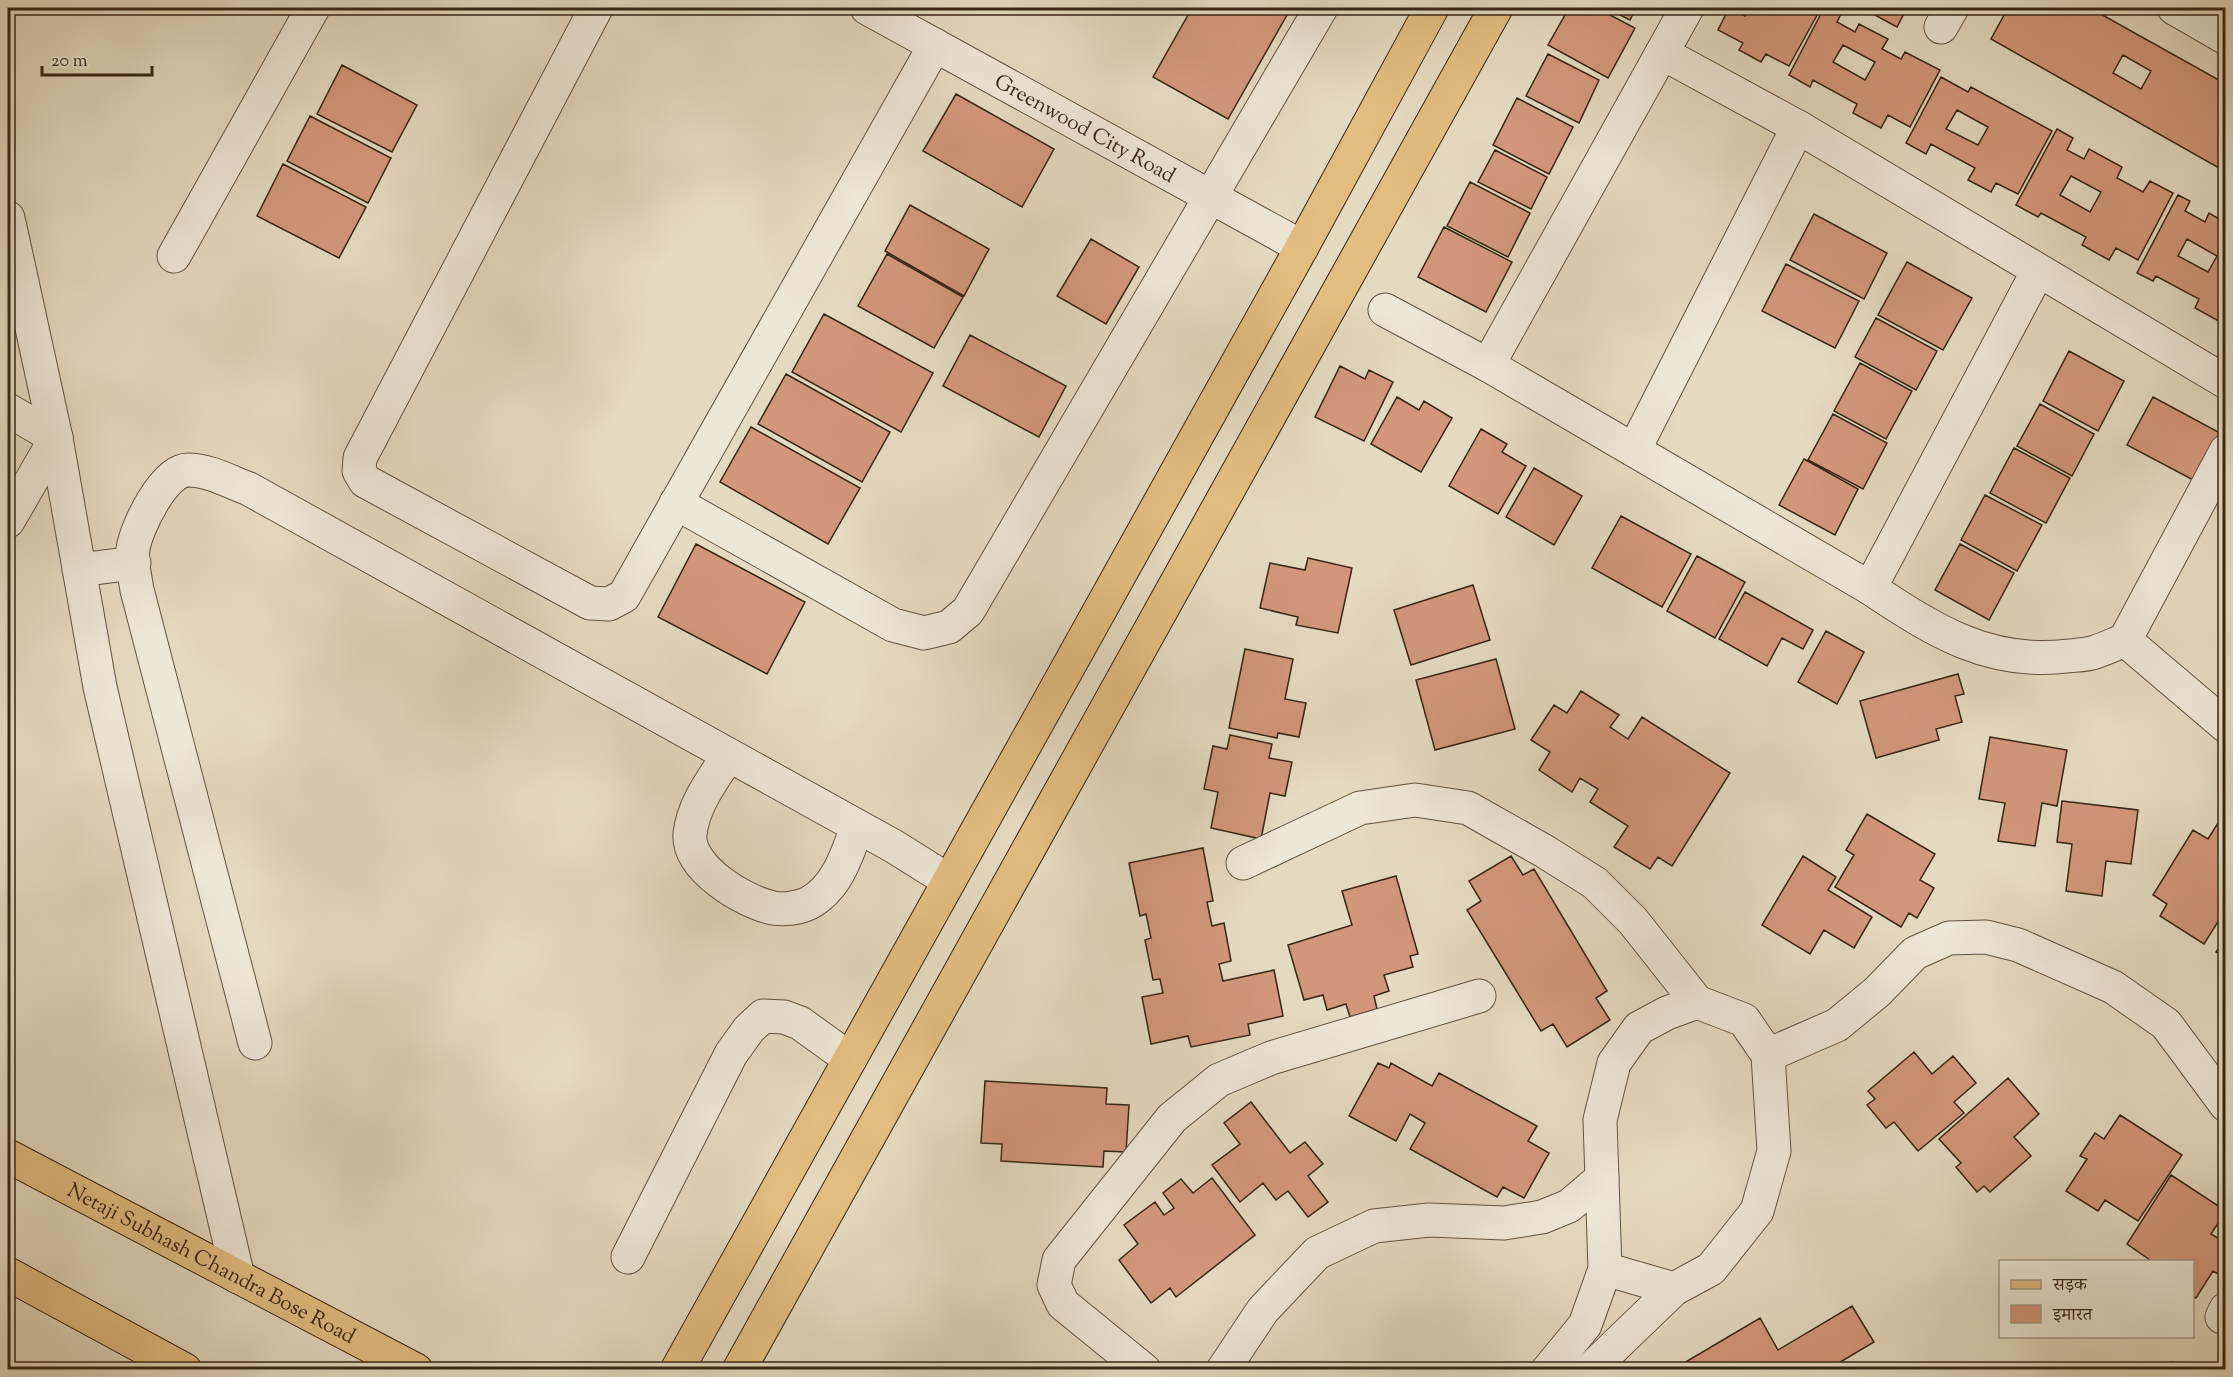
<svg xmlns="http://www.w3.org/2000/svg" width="2233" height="1377" viewBox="0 0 2233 1377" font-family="'Sorts Mill Goudy','Noto Serif Devanagari',serif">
	<rect width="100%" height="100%" fill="#e4dabf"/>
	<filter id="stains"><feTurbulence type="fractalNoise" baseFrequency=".00333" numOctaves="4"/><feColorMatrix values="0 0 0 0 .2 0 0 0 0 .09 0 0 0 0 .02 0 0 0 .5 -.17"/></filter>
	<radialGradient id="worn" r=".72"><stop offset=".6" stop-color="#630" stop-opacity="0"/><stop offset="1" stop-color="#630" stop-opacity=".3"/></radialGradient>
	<path fill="#d2977b" stroke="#372614" stroke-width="1.5" fill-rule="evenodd" d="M1192,8H1291L1228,119L1153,77Z
		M1569,8H1597L1635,28L1608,78L1548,45Z
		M1606,8H1636L1630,20Z
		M1729,8L1745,16L1749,8H1821L1789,66L1766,54L1761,62L1739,50L1743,43L1718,30Z
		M1824,8H1833L1842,12L1837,22L1855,32L1859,24L1888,39L1882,49L1901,59L1905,52L1940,70L1910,127L1888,115L1881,128L1853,113L1857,104L1813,80L1810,87L1789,75ZM1843,45L1875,62L1865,80L1833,62Z
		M1862,8H1907L1897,27Z
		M2008,8H2090L2226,84V126L2222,132L2226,134V172L1991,39ZM2123,55L2151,71L2141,89L2113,73Z
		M1548,54L1599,80L1579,123L1526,96Z
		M342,65L417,105L392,152L317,114Z
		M1941,77L1968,92L1971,87L2052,131L2018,194L1996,183L1991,192L1968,180L1975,168L1931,144L1926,154L1906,143ZM1957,110L1988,127L1978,145L1946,129Z
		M956,94L1054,149L1022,207L923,151Z
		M1517,98L1573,127L1549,174L1493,145Z
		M310,116L391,158L368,203L287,161Z
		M2057,129L2073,138L2067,150L2084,159L2089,149L2122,167L2117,178L2143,192L2150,181L2173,193L2138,260L2116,248L2109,260L2082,245L2086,237L2041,213L2038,217L2016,205ZM2071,176L2101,192L2090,212L2060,195Z
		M1495,150L1547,177L1531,209L1478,182Z
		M283,164L366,207L339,258L257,216Z
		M1470,182L1530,213L1508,257L1447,226Z
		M2178,195L2190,201L2185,211L2205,222L2209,213L2226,223L2224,324L2195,308L2199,299L2156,276L2153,281L2137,273ZM2187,239L2217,256L2208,272L2178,256Z
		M910,205L989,249L964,296L885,251Z
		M1814,214L1887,253L1864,299L1790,260Z
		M1444,227L1512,262L1486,312L1418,277Z
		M1091,239L1139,267L1106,324L1057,296Z
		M887,254L963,297L934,348L858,306Z
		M1907,262L1972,298L1943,350L1878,315Z
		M1786,264L1859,301L1835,348L1762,311Z
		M824,314L933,373L901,432L792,372Z
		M1876,318L1937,351L1916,390L1855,357Z
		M970,335L1066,386L1039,437L943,386Z
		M2069,351L2124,381L2098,431L2043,401Z
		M1860,363L1912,391L1886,439L1834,411Z
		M1340,366L1365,379L1369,370L1393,382L1364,441L1315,417Z
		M786,374L890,432L862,482L758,424Z
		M1397,397L1419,410L1424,401L1452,418L1421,472L1371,444Z
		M2153,397L2222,434L2197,482L2127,445Z
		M2040,404L2094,434L2072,476L2017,446Z
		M1833,414L1887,443L1863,489L1808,460Z
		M751,427L860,488L828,544L720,482Z
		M1481,429L1507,444L1502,452L1526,466L1498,514L1449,486Z
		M2014,448L2070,478L2046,523L1990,493Z
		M1804,459L1858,489L1835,535L1779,505Z
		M1534,468L1582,496L1554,545L1506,517Z
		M1985,495L2042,525L2017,571L1961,540Z
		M1621,516L1691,554L1662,607L1592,568Z
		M696,544L805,602L767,674L658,617Z
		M1960,544L2014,573L1989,620L1935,590Z
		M1697,556L1745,582L1715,638L1667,611Z
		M1308,558L1352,568L1338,633L1296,625L1298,617L1260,608L1270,563L1305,570Z
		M1473,585L1490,640L1411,665L1394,610Z
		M1745,592L1813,630L1803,649L1782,638L1767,666L1719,639Z
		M1826,631L1864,652L1837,704L1798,682Z
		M1245,649L1293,659L1285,699L1306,703L1299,737L1278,733L1277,738L1229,728Z
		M1496,659L1515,729L1435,750L1416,680Z
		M1958,674L1964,694L1955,696L1962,722L1936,729L1939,740L1876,758L1860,701Z
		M1581,691L1619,715L1610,727L1628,739L1642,717L1730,773L1672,866L1658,857L1650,869L1614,847L1628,826L1590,802L1598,789L1580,778L1572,792L1539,770L1550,752L1531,740L1554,705L1567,713Z
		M1230,735L1272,744L1269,758L1292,762L1285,796L1270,793L1261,839L1211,828L1218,792L1204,789L1213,746L1227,749Z
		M1990,737L2067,750L2057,806L2042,803L2035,846L1998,841L2005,803L1979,799Z
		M2062,801L2138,810L2131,864L2106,861L2102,896L2066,891L2072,844L2057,842Z
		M1867,814L1935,854L1920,880L1934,888L1917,918L1909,913L1901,927L1835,887L1854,855L1846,850Z
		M2218,823L2226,828V909L2204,944L2160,916L2167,904L2153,895L2193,830L2208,839Z
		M1203,848L1213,901L1207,902L1212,926L1224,923L1231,961L1219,964L1223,981L1274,970L1283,1016L1248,1024L1250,1035L1191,1047L1188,1036L1151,1044L1142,997L1163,993L1160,979L1153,980L1145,940L1151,938L1146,914L1140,916L1129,863Z
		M1511,856L1523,875L1534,869L1607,991L1596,998L1610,1020L1567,1047L1553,1024L1541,1031L1467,910L1481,901L1469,881Z
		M1803,856L1836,877L1828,890L1872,917L1854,948L1824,930L1810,954L1762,925Z
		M1396,876L1418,954L1410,956L1413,967L1384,975L1389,991L1374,996L1377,1009L1350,1017L1346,1004L1327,1010L1323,995L1304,1000L1288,945L1352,925L1342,891Z
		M2226,937V958L2216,952Z
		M1914,1052L1932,1074L1953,1056L1976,1083L1954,1102L1964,1113L1918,1151L1894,1122L1886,1128L1867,1105L1875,1099L1868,1091Z
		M1378,1063L1389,1068L1391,1063L1432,1086L1439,1073L1537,1126L1528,1141L1549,1153L1524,1198L1503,1187L1497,1197L1410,1149L1425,1123L1410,1114L1396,1141L1349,1116Z
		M2008,1078L2039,1114L2014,1137L2031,1156L1990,1192L1984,1186L1977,1192L1956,1167L1961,1163L1939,1139Z
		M985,1081L1107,1088L1106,1104L1129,1105L1126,1152L1104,1151L1103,1167L1001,1161L1002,1144L981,1143Z
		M1251,1102L1290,1153L1305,1142L1323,1164L1308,1176L1328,1202L1308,1217L1288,1191L1276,1200L1263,1183L1240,1202L1212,1165L1240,1144L1224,1123Z
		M2120,1115L2182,1155L2138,1221L2105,1200L2098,1211L2066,1191L2087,1159L2080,1156L2095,1133L2104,1139Z
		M2171,1175L2226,1211L2211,1234L2226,1243V1262L2218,1274L2213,1271L2196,1298L2192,1296V1262H2153L2127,1244Z
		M1212,1178L1255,1235L1176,1297L1170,1288L1151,1303L1119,1260L1138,1244L1124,1225L1155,1202L1164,1215L1174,1208L1163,1193L1181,1179L1193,1193Z
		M1852,1306L1874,1342L1827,1370H1672L1760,1318L1778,1350Z
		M2171,1362L2187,1370H2167Z"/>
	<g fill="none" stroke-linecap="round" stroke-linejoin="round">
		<defs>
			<g id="minor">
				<path d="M596,8L360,458L359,471L365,481L590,603L609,604L624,596L935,45"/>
				<path id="s1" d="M867,8L1302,247"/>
				<path d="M2174,8L2226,38"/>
				<path d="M1941,27L1952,8"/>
				<path d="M1662,53L1798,127L2226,382"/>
				<path d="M8,218L56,438L100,687L238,1277"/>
				<path d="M174,256L313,8"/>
				<path d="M1385,310L1488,365L1870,588C1933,630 1989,666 2068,656C2077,655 2087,655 2095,652C2105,649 2115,644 2125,640L2226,451"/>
				<path d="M1488,365L1687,8"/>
				<path d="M8,410L56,438"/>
				<path d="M1634,450L1798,127"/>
				<path d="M676,503L893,625L924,633L949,627L968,611L1321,8"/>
				<path d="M8,521L56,438"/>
				<path d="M79,570L134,563"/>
				<path d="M1870,588L2038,271"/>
				<path d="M2125,640L2226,726"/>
				<path d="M728,756C713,779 693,805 690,834C687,868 744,902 773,908C784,910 799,908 809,903C837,888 847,855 857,827"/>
				<path d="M1243,863L1360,808L1415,800L1468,808L1544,851L1595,883L1633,921L1697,1002L1744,1020L1768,1055L1774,1151L1757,1211L1711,1269L1674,1289L1590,1370"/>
				<path d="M255,1043L137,590C135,577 131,561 133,549C136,528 164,470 188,470C209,470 230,482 249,489L895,847L949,881"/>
				<path d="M1768,1055L1837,1025L1877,992L1915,953L1949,938L1986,937L2018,945L2113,987L2166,1024L2226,1105"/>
				<path d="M628,1257L731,1054L749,1029L763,1016L784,1017L800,1023L850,1059"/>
				<path d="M1605,1269L1674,1289"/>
				<path d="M2222,1317L2226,1309"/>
				<path d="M1144,1370L1063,1304L1054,1285L1059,1260L1172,1118L1219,1080L1271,1058L1479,996"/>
				<path d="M1223,1370L1263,1310L1317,1253L1374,1226L1429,1220L1504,1223L1542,1217L1569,1206L1602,1178"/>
				<path d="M1548,1370L1585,1325L1605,1269L1600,1120L1614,1063L1639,1028L1667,1013L1697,1002"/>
			</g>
			<g id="major">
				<path id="s2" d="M8,1156L416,1370"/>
				<path d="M8,1274L185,1370"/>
				<path d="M677,1370L1302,247L1432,8"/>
				<path d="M739,1370L1496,8"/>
			</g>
		</defs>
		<use href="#minor" stroke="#62533f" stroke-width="35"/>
		<use href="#major" stroke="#372614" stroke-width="35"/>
		<use href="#minor" stroke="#ede7d5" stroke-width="33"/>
		<use href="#major" stroke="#e2bd80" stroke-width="33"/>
	</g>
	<g text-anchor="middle" stroke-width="5" stroke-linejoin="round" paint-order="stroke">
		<g font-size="21" fill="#372614" stroke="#ede7d5">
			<text dy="7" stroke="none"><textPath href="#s1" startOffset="249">Greenwood City Road</textPath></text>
			<text dy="7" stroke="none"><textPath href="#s2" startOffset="230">Netaji Subhash Chandra Bose Road</textPath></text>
		</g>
	</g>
	<rect width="2233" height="1377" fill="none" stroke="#e4dabf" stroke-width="30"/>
	<rect x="9" y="9" width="2215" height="1359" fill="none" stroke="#372614" stroke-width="3"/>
	<rect x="15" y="15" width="2203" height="1347" fill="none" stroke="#372614" stroke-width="1.5"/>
	<rect x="1999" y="1260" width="195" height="78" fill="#ede7d5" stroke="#a49a88" stroke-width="1.5"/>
	<rect x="2011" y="1280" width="30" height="9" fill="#e2bd80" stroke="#a49a88" stroke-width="1.5"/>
	<text x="2053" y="1290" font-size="18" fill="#372614">सड़क</text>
	<rect x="2011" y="1305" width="30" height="18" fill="#d2977b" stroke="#a49a88" stroke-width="1.5"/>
	<text x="2053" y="1320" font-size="18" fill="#372614">इमारत</text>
	<path d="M42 66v9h110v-9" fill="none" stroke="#372614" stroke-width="3"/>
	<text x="51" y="66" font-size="18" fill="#372614" stroke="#ede7d5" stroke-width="4.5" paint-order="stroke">20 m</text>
	<rect width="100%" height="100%" filter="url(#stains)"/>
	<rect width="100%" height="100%" fill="url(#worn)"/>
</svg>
